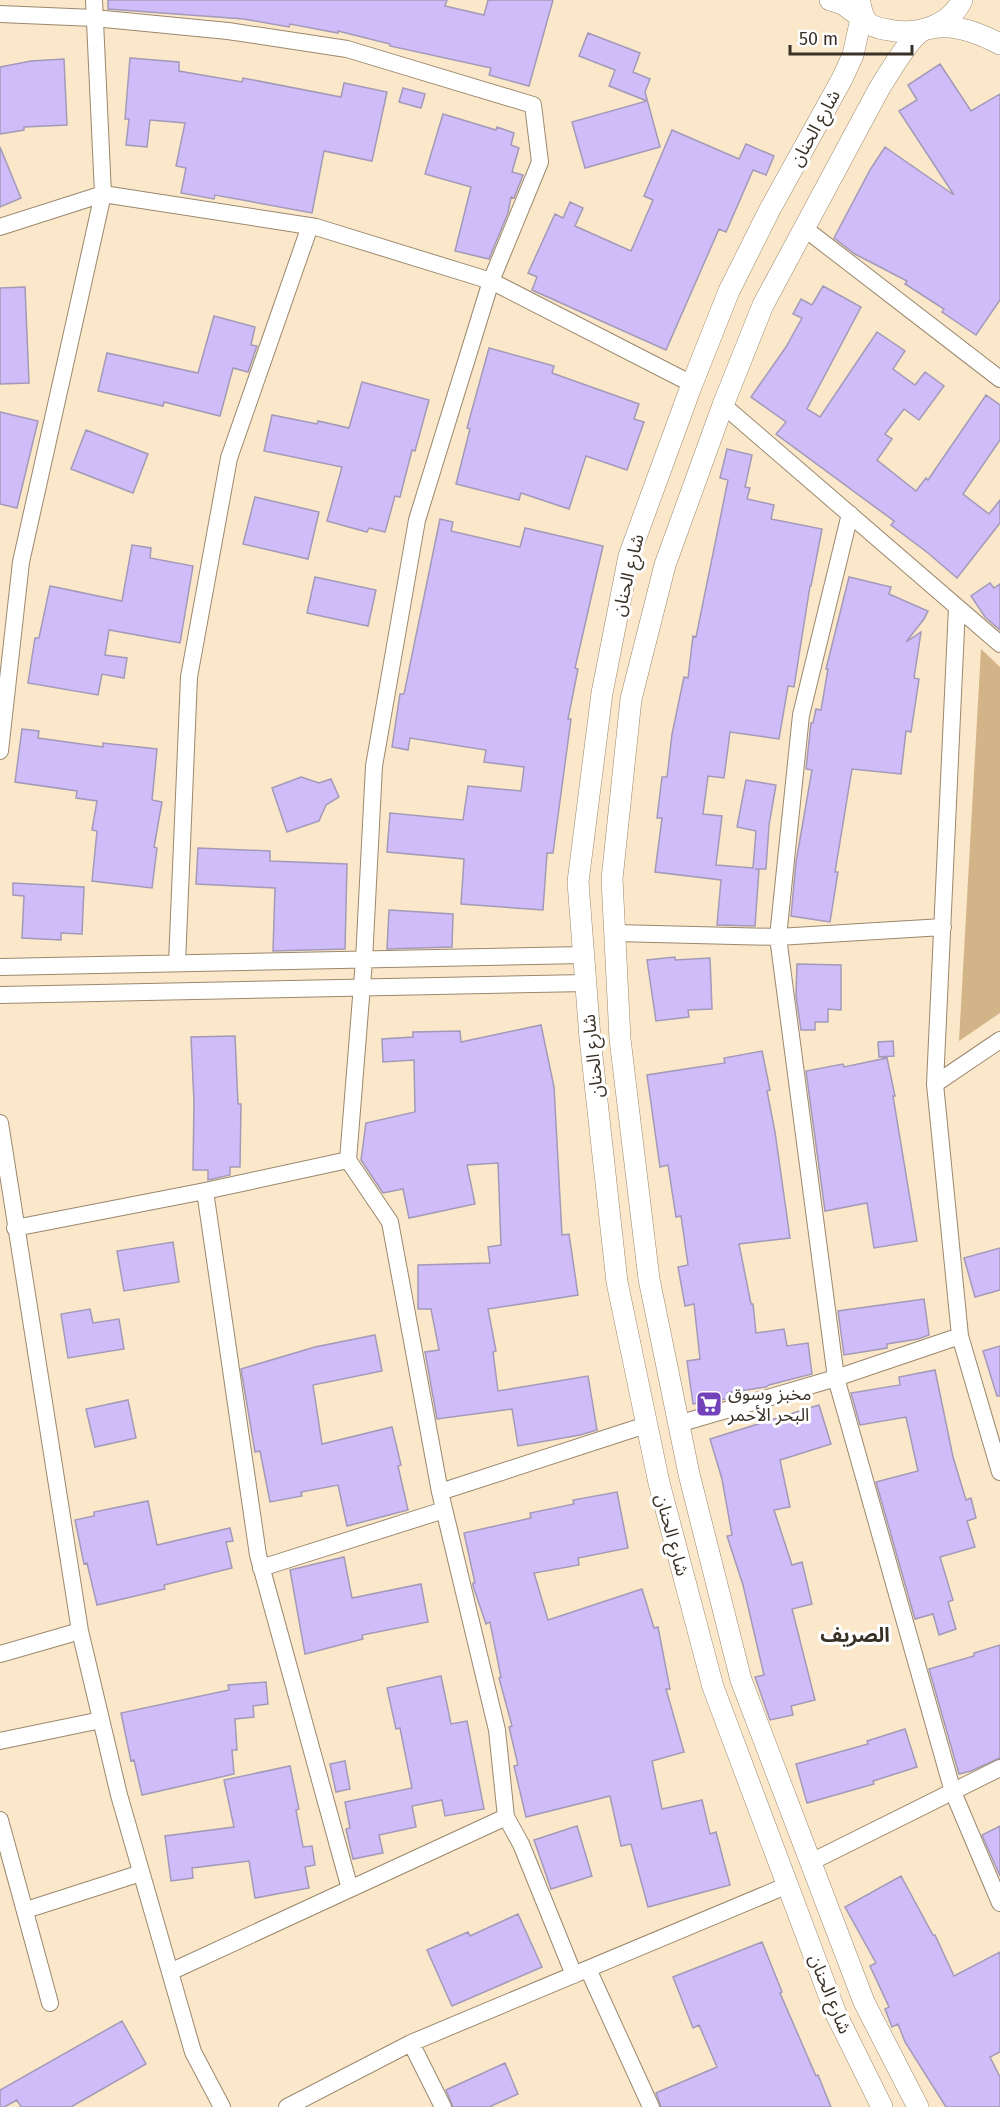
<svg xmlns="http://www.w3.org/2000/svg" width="1000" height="2107" viewBox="0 0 1000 2107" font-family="'Fira Sans','Noto Sans Arabic',sans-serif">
	<rect width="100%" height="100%" fill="#fbe7c9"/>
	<path fill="#d2b488" d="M981,649L1000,667V1013L959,1041Z"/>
	<path fill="#cfbcf9" stroke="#a29ab8" stroke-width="1.5" d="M108,0H447L445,6L484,15L488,0H553L529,86L489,75L491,68L390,46V44L338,31V33L290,24L289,27L244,19L108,9Z
		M588,33L640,53L633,72L650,79L645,92L660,147L585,168L572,122L647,101L609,86L615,70L579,56Z
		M130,58L179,62V71L242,82L243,78L341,97L344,83L387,92L372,161L324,151L312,213L215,195L214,199L181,193L186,168L176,166L185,123L150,120L147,147L126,145L129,119H125Z
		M64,59L67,125L24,127V130L0,134V67L31,61Z
		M940,64L971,111L1000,94V300L976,335L942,312L944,309L905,284L907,281L855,254L834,238L870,170L885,147L954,195L899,111L917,100L908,85Z
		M403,88L425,94L421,108L399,102Z
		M443,114L496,130L497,127L514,133L511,145L519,148L512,172L523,175L514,198L511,197L508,213L489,259L455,251L471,187L425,174Z
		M672,130L739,159L746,144L774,156L766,175L753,170L726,232L719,229L666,350L532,290L537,277L528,273L555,214L563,218L570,202L583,208L575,226L631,251L653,200L644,196Z
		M0,147L21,198L0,207Z
		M823,286L861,307L807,409L820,417L877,332L905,351L893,369L915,385L925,372L944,386L919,420L904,409L885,434L892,439L877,460L916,491L926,478L928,480L986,395L1000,405V440L963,494L989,514L1000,500V523L957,578L928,553L891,525L894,521L776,434L786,422L751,397L786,347L802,318L793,314L801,299L812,305Z
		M25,287L29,383L0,384V288Z
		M214,316L255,327L251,345L257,346L248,372L233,368L220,416L164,402L163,406L98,391L107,353L198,373Z
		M489,348L554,366L552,373L639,404L634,419L644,422L627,470L586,456L569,509L521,493L519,500L456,484L470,429L467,428Z
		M362,382L429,400L415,451L412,450L400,497L395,496L385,532L369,528L367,532L327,521L342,467L264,451L272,415L317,424L318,421L349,428Z
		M0,412L38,421L17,508L0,504Z
		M86,430L148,454L133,493L71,469Z
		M727,449L752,455L745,487L750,488L747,499L774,505L771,519L822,529L811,586H810L794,687L788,686L779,739L730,732L724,778L708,776L703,814L722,816L716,865L753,868L756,831L737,827L746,780L776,785L769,825L766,869H755H759L755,926L717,925L721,880L655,872L662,818H657L662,777H667L672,734L684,677L688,678L693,636L696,637L728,480L720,478Z
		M255,497L319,512L308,559L243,544Z
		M440,519L453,522L451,531L520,547L525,528L603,546L575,668L578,669L568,719H571L553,853H547L543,910L461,904L464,859L387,852L390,813L463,820L468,786L521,791L524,767L484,762L486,750L410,738L408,750L392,747L400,694H404Z
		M132,545L151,548L150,558L193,566L180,643L109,630L105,655L127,658L124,678L102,674L98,695L28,683L35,638H39L50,586L122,601Z
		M315,577L376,590L368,626L307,613Z
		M849,577L891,587L889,594L928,611L924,619L906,642L921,632L914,678L919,679L911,732L906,731L901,774L852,769L835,872H838L830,922L791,916L796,862L812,770L806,769L811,723H813L816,709L821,710L828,669H826Z
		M990,583L994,588L1000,584V630L985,617L971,596Z
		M22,729L39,731L38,738L103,747V743L157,749L152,800L162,802L154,847L157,848L152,888L92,881L97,831L92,830L97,801L76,798L77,791L15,782Z
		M301,777L319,783L331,779L339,797L326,805L319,821L287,832L272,788Z
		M198,848L270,851V861L347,864L345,949L273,951L275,888L196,884Z
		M13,883L84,887L82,934L61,933V940L22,938L24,896L13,895Z
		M389,910L453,914L452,947L387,949Z
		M675,957V960L710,958L712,1009L688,1010L689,1017L656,1021L647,960Z
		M797,964L841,965V1010L828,1009V1022H815V1030H801L796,996Z
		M541,1025L554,1087L562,1235L569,1234L578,1295L488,1309L496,1351L493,1352L498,1391L588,1376L597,1430L580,1435L518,1446L512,1409L437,1419L425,1352L439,1350L431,1309H418V1265L490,1263L488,1247L501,1245L498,1163L467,1165L475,1204L409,1218L403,1189L383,1193L361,1160L366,1123L415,1112L414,1060L383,1062L382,1039L413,1037V1032L460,1031L461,1042Z
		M235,1036L238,1104H241L240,1167H230V1175L208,1180V1170H193L194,1102L191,1037Z
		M893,1041L894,1056L879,1057L878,1042Z
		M762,1051L770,1090L767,1091L775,1132L790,1238L739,1244L751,1304H753L756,1333L784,1329L787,1346L808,1343L812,1374L769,1385L766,1387L727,1393L728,1399H726L693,1404L687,1361L700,1359L694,1304L685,1306L678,1267L688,1265L681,1216L676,1217L668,1165L660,1167L647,1075L725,1063L724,1058Z
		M887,1058L895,1096H893L917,1241L874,1248L867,1203L825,1211L806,1071L843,1064L844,1067Z
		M173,1242L179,1282L124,1291L117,1251Z
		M1000,1248V1290L975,1297L964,1258Z
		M924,1299L929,1335L918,1339L887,1344V1348L844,1355L838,1311Z
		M90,1309L93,1323L119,1319L124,1349L68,1358L61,1314Z
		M375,1335L382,1371L313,1385L322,1444L392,1427L401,1465L398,1466L408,1510L347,1526L338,1485L301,1492L302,1496L270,1502L260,1451L255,1452L241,1369L315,1347Z
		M1000,1346V1396H997L983,1351Z
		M935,1370L953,1457L966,1500L971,1498L976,1518L967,1521L975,1547L940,1557L953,1600L948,1602L956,1629L939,1635L933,1614L915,1619L876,1482L918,1471L906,1417L860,1425L851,1393L900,1385L899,1377Z
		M128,1400L136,1438L95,1447L86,1409Z
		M819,1405L831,1444L780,1460L790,1507L774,1510L792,1565L802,1562L812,1604L792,1609L815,1700L791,1706L793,1715L770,1720L755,1677L764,1675L743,1585L727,1536L732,1535L722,1479L710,1439Z
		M617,1492L628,1548L578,1558L579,1565L534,1573L548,1620L642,1589L654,1628L658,1627L670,1689H666L684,1752L652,1761L662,1809L702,1800L710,1834L716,1832L730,1885L648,1907L631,1844L621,1846L610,1796L526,1817L514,1766L518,1765L509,1727L512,1726L499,1678L501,1677L490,1622L486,1624L473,1586V1583H475L464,1533L531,1518L530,1513L574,1504L573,1500Z
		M148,1501L157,1545L230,1528L233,1541L226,1542L232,1568L164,1585L165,1589L97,1605L87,1563L84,1564L75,1520L94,1516V1512Z
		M344,1557L352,1598L421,1584L428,1622L362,1635L363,1639L305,1654L290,1570Z
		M1000,1645V1758L971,1771L959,1774L929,1669L974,1656V1653Z
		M441,1676L451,1724L467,1721L484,1809L445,1816L442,1800L412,1806L416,1827L379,1835L383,1853L353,1859L346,1829L350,1828L345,1802L412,1788L400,1728L396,1729L387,1688Z
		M266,1682L268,1704L253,1706L254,1717L235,1719L237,1750H232L234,1774L142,1795L134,1760L131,1761L121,1713L229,1690L228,1685Z
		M905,1729L917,1767L873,1781L874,1784L807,1803L796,1764L868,1744L867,1741Z
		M345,1761L350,1789L336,1792L330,1764Z
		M290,1766L299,1809L296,1810L303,1847L312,1846L315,1865L305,1867L309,1888L255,1898L249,1861L192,1868L193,1878L171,1881L165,1836L234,1827L224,1780Z
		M577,1826L592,1876L551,1889L534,1840Z
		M1000,1826V1876L982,1835Z
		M901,1876L933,1935H935L954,1976L1000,1952V2052L990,2057L1000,2077V2107H946L905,2042L898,2024L892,2027L885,2009L889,2007L870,1966L876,1963L845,1907Z
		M518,1914L542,1967L452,2006L427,1950L468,1932L470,1936Z
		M762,1942L782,1992L780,1993L816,2076L818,2075L831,2107H661L656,2093L717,2067L699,2025L693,2028L673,1977Z
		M122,2021L146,2064L71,2107H21L17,2100L4,2107H0V2090Z
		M505,2063L518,2094L489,2107H453L446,2090Z"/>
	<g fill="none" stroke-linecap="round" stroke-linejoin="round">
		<defs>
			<path id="minor" d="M0,14L94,18L228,31L347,49L533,105L540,162L491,281L417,520L374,766L364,960L348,1160L390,1222L440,1492L497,1730L506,1817L521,1844L574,1975
				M0,227L103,194L316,227L491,281L692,384
				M804,228L1000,379
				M723,405L1000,644
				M850,514L801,715L778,937L836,1378L953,1792L1000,1903
				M957,607L935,1084L960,1336L1000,1472
				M0,751L21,562L103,194L94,0
				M615,933L778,937L943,927
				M177,963L189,677L229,458L310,226
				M0,967L584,955
				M0,995L586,983
				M935,1084L1000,1040
				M0,1123L80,1631L119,1795L193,2052L222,2107
				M205,1191L258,1555L350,1889
				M15,1228L205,1191L348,1160
				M678,1424L836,1378L960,1336
				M440,1492L646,1425
				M261,1568L444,1510
				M0,1654L80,1631
				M0,1741L101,1720
				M0,1820L50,2003
				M811,1862L1000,1768
				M26,1910L141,1873
				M588,1969L651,2107
				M170,1972L506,1817
				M411,2043L443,2107
				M287,2107L411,2043L788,1885"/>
			<path id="major" d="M830,0L843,4L868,23
				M859,0C861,7 862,16 867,22C872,27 882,29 889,30C916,36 950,26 962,0
				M862,14L853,55L842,79L769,211L729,291L692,384L629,556L602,693L578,882L590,1038L617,1282L659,1483L713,1687L836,2014L882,2107
				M918,2107L864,2002L741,1680L689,1474L649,1279L620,1039L612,879L631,699L665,565L723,405L763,305L879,89C887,76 911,35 924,30C948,21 979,33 1000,44"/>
		</defs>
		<use href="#minor" stroke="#9b886d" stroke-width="18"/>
		<use href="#major" stroke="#9b886d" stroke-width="22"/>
		<use href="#minor" stroke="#fff" stroke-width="16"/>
		<use href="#major" stroke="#fff" stroke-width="21"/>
	</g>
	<defs>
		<symbol id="supermarket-square" viewBox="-11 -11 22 22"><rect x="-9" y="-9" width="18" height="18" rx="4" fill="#7342ba" stroke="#fff"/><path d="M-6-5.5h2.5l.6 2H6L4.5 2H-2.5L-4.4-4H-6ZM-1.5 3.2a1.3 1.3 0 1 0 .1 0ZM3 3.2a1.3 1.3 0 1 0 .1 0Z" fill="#fff"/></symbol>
	</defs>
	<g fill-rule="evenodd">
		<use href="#supermarket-square" x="694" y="1389" width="30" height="30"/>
	</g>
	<g text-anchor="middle" stroke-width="6" stroke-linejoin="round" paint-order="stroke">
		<g font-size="18" fill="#393126" stroke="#fff">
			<text transform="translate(815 128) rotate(-61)" y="6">شارع الحنان</text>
			<text transform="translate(628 575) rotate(-76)" y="6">شارع الحنان</text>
			<text transform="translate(593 1056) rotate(-96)" y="6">شارع الحنان</text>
			<text transform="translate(672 1535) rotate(75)" y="6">شارع الحنان</text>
			<text transform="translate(830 1994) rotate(68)" y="6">شارع الحنان</text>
		</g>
		<g font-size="18" fill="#393126" stroke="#fff" text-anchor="start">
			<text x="728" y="1400">مخبز وسوق<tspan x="728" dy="21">البحر الأحمر</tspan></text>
		</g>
		<g font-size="20" font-weight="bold" fill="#393126" stroke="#fff">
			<text x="855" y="1642">الصريف</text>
		</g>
	</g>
	<path d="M790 45v9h122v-9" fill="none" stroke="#393126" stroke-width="3"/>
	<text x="799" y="45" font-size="18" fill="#393126" stroke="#ffffff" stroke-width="4.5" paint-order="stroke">50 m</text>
</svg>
